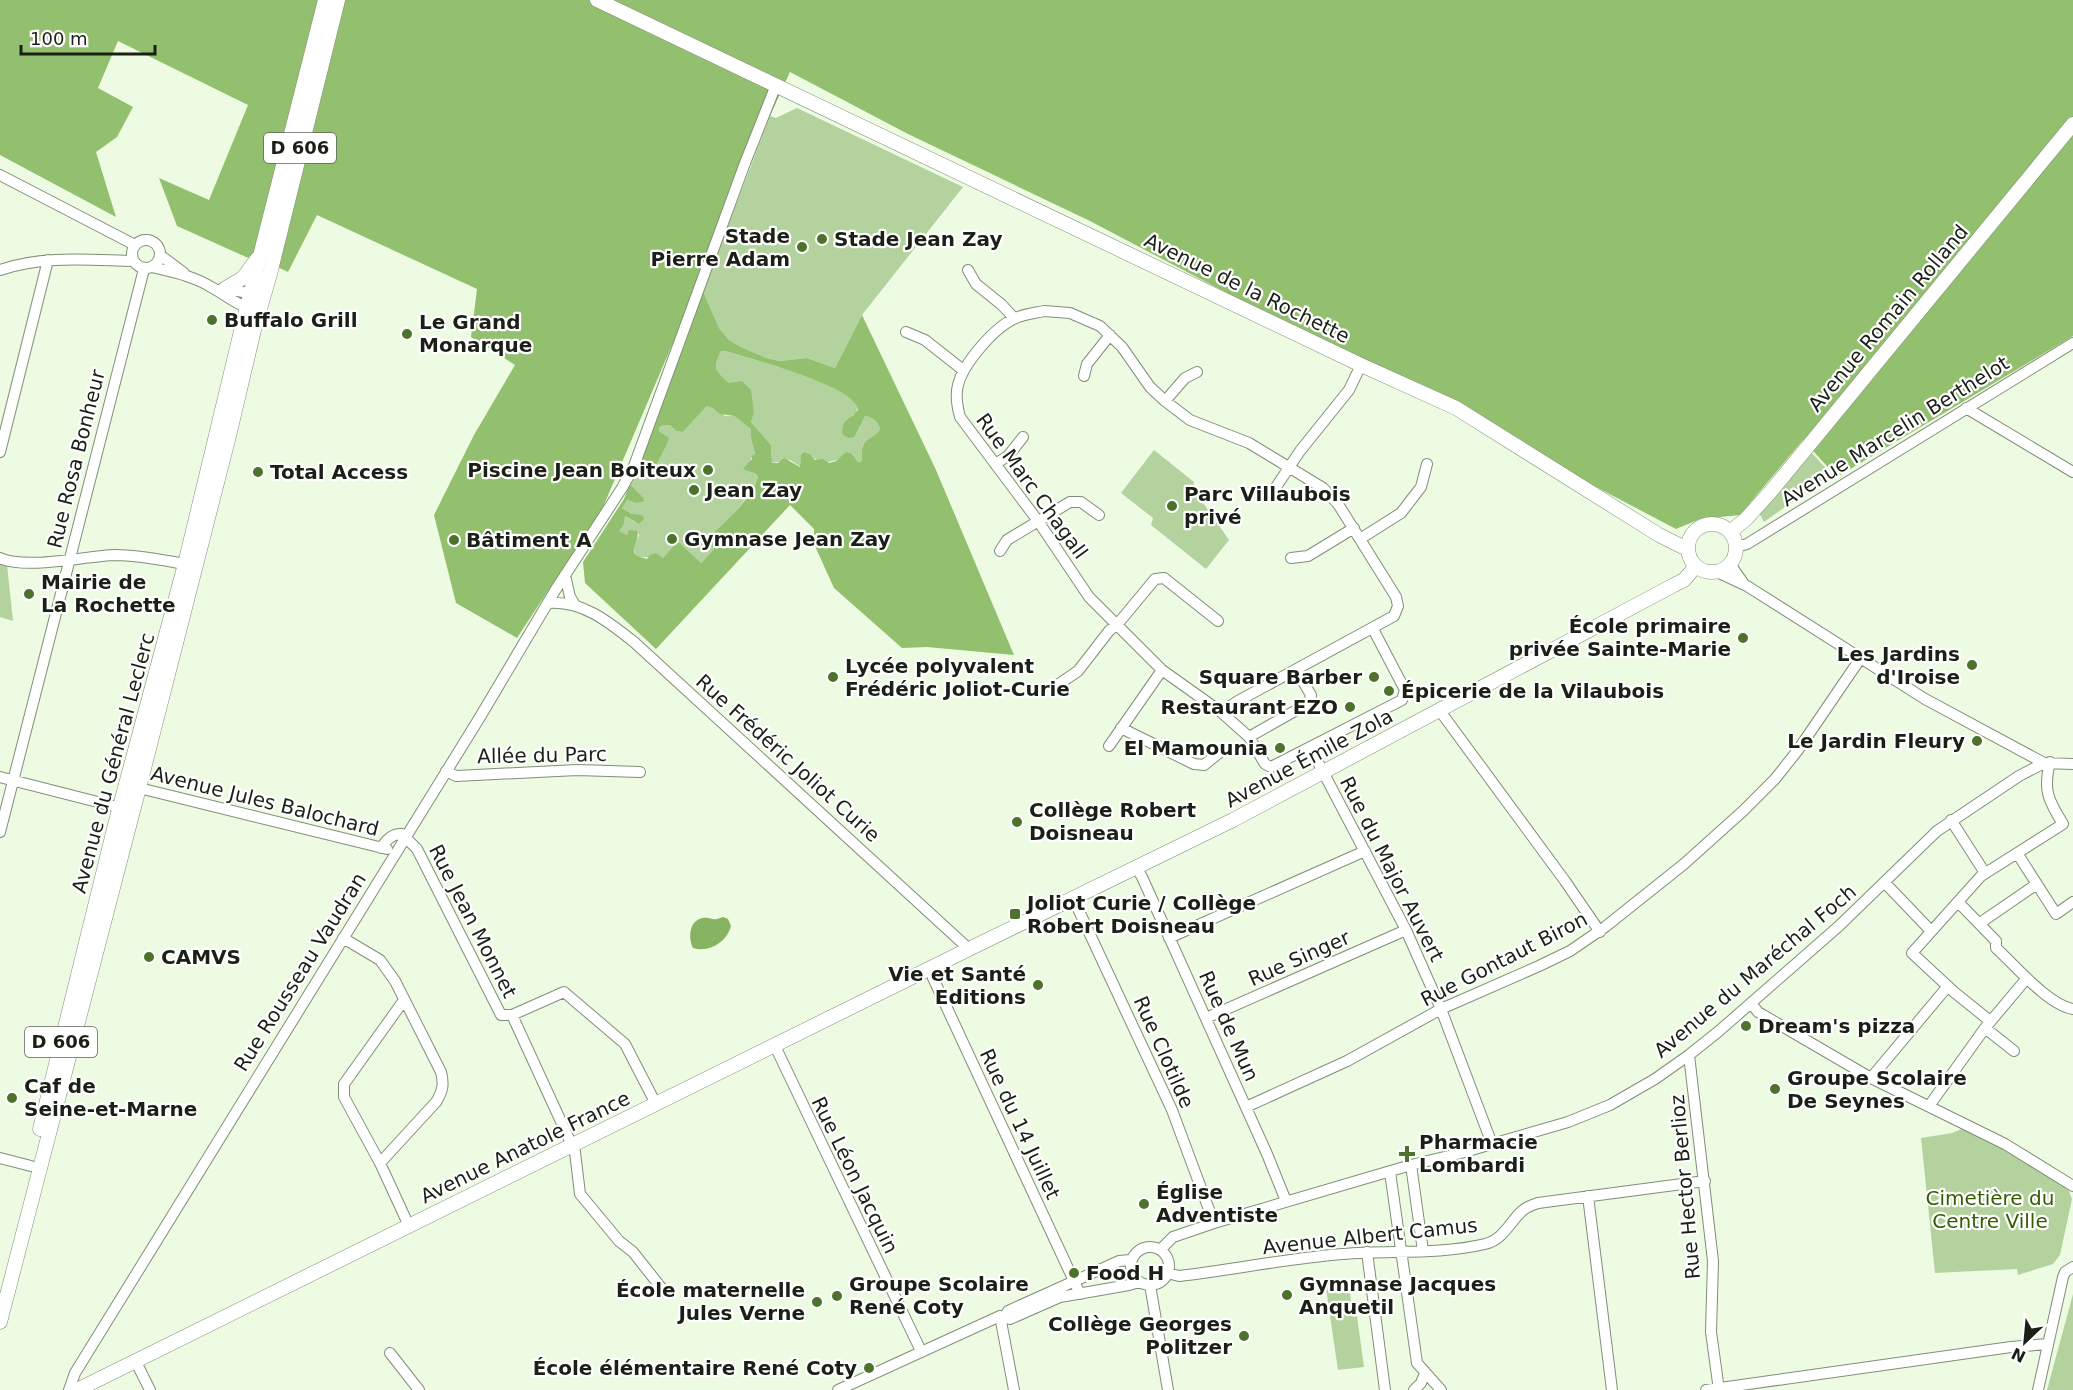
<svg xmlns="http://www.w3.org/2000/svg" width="2073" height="1390" viewBox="0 0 2073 1390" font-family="'DejaVu Sans',sans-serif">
	<rect width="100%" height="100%" fill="#edfbe3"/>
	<path fill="#b4d29e" d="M797,108L963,187L862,315L835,368L807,358L780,361L766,358L741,347L729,340L719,328L703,291L770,116L776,118Z
		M721,351L729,352C760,362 841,381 858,406L856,413L852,415L859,429L860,423L865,416C873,417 878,422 880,429C876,437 865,438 863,446C861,450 862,457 862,461L858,462L852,454C837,459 823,469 811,455L800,461L801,467L790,460L772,463L771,445L751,422L754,412L729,383L717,373L715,362Z
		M707,406L713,407L725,416H734L751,429V438L755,454L751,456L750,472L756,474L758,477C752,494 721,531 706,541L714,549L701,563L675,546L663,558L638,557C629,549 638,543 639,534L629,533L627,535L618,531L624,524L625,516L636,523L632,514L622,508V506L627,500L636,503L643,497L630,484L640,458C652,453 666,452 668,438L659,431L660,426L670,425L676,431L683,432Z
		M1154,450L1194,482L1193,488L1229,540L1206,569L1151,525L1153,518L1121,493Z
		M1812,453L1831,474L1764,522L1759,513Z
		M0,562L7,565L13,621L0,617Z
		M1964,1128L2005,1148L2068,1189L2072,1199L2060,1255L2053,1264L2018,1275L2017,1269L1935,1273L1921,1138L1952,1133Z
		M1348,1279L1353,1317L1357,1316L1364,1367L1338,1370L1325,1282Z
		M2073,1294V1390H2047Z"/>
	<path fill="#92c06e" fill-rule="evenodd" d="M0,0H2073V336L1837,477L1803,440L1740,515L1700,519L1676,529L1090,221L908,134L790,72L764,129L603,507L517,638L456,603L434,515L474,435L515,365L471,337L477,289L317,215L288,272L265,261L246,257L177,226L159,178L209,200L248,105L118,41L98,88L133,107L117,137L96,152L116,217L0,155Z
		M703,291L719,328L729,340L741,347L766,358L780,361L807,358L835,368L862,315L936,470L1014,655L927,647L902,648L834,588L814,544V529L790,505L656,649L585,583L583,562L624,499ZM721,351L729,352C751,359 858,387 858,410C850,420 840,420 843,435L849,438L854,437L865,416C873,417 878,422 880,429C876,437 865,438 863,446C861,450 862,457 862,461L858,462L852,454L846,452L836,461L829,463L823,459L815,460L811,455L804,452L801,455L800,467L784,458L778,463H772L771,445L751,422L754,413L751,390L742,381L729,383C715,371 712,368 721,351ZM707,406L713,408L720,414L734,416L751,429V438L755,454L751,456L752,459L743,469L756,474L758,477C749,503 723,523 706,541L714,549L701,563L676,540L673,544L674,546L663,558L656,553L650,555L647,559C622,554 641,545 637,531L629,530L627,535L619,531L624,524L625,516L639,524L644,519L642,515L632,514L622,508L627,500L636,503L644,501L643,497L630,484L640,458L647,467L654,469L667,444L669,438L659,431L660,426L670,425L676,431L683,432Z"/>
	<path fill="#86b462" d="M723,917L728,919L731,926C727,942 709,953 693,948C688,938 689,920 703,918C713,917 711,922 723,917Z"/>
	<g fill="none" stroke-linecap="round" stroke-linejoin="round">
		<defs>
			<path id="minor" d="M0,175L135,245
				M132 254a14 14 0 1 1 28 0a14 14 0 1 1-28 0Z
				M160,255L184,273
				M152,267C172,272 194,276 211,287C226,295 236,305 253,309
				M0,270C43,255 89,260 133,261
				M968,270L976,284L1002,305L1014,318
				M223,288L258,295
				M1044,311L1070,313L1100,326L1122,347L1150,387L1165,401L1190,420L1249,443L1323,488L1338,504L1396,597L1398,606L1394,616L1238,701L1221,712L1162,670L1089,597L1038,521L960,417C957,406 955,396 958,385C963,364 995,326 1016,318C1024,314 1035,313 1044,311Z
				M906,332L925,340L963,370
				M1084,376L1087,364L1110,335
				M1165,401L1185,378L1197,372
				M1966,408L2073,472
				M0,452L48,260
				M995,464L1008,456L1023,437
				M1272,493L1300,451L1349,390L1361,365
				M1360,539L1401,513L1421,487L1427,464
				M1736,547L1747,544L2073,343
				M1000,551L1007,540L1070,502H1081L1099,515
				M0,558C27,570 85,556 115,555C139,555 162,560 185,564
				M1291,558L1308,556L1354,528
				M1730,564L1744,584
				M1717,572L1747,586L1925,699L2044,763
				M565,575L570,597L575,605
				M548,603C582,600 609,622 634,642L969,949
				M1059,684L1078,671L1109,631L1121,620L1155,579L1164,578L1218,621
				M1440,711L1565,881L1600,932
				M1221,712L1249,737L1265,764L1271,767L1402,700L1405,690L1373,629
				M1121,728L1194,764L1204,765L1219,753
				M1249,737L1309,703L1311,695L1296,670
				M1109,746L1162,670
				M1310,747L1406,930L1441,1009L1492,1144
				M446,771L456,776L577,770L640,772
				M0,777L125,809
				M131,786L387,849
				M1951,820L1985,873
				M0,832L144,269
				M381,848C386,840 393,833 402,834L417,849L501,1015H512L575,1152L580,1194L619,1241L633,1252L663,1290
				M2017,853L2056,914L2073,902
				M1136,867L1142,877L1267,1154L1286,1201
				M1885,883L1931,931
				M1073,898L1172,1110L1214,1223
				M1958,902L1996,941V948C2015,965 2048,1005 2073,1009
				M1980,923L2037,884
				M343,938L380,960L395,981L441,1072C444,1084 443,1091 436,1102L380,1163
				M1169,938L1365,851
				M931,968L933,978L1080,1294
				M404,1000L344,1084V1097L380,1163L409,1226
				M1751,1003L1758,1012L1871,1078L2005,1144L2073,1186
				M512,1015L564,992L625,1044L656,1104
				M1206,1018L1406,930
				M1990,1021L1954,992L1912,953L1981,876L2063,824C2048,800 2043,790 2050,762
				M1985,1028L2014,1051
				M775,1046L921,1351
				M1689,1055L1713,1261L1711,1332L1719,1390
				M1871,1078L1948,986
				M1929,1106L1985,1028L2027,978
				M1246,1107L1347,1061L1441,1009L1539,966L1570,951L1605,927L1684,864L1743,811L1775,779L1798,750L1860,659
				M0,1158L31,1166
				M1411,1165L1423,1251
				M1390,1172L1417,1363L1441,1390
				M1588,1196L1612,1390
				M1131 1266a19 19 0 1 1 38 0a19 19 0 1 1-38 0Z
				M1160,1250L1173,1237L1214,1223L1411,1165L1461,1153L1568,1122L1610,1105L1655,1079L1689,1055L1719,1031L1839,926L1937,831L2019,776L2044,763L2073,764
				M1367,1252L1385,1390
				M1167,1273L1179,1276C1233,1270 1288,1258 1343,1254C1390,1250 1438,1255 1485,1244C1503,1240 1509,1223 1522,1211C1526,1207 1532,1205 1538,1203L1705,1181
				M1150,1285L1168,1390
				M1000,1316L1014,1390
				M1005,1316L1008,1311L1119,1261L1131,1260
				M390,1353L419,1390
				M136,1362L150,1390
				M69,1390L75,1373L480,717L556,589L622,488L634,466L745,163L776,85
				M838,1390L1000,1316L1010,1319L1060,1297L1129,1285L1139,1282
				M1414,1390L1421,1383L1425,1373
				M1706,1390L2011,1347L2048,1344
				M2038,1390L2063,1277L2065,1272L2073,1267"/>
			<path id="major" d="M597,0L1361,365L1456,408L1659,535L1683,547H1688
				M226,288L243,278L257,259
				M1688 548a24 24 0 1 1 48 0a24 24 0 1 1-48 0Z
				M1730,532L1746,519L1772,490L2073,124
				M40,1129L115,825L185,564L242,327L325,0
				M0,1322L139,788L229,436L254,330L270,274L338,0
				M77,1390L969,949L1233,820L1674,585L1684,580L1696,566"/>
		</defs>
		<use href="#minor" stroke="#818e79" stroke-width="12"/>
		<use href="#major" stroke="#818e79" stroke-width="15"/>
		<use href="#minor" stroke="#fff" stroke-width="10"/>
		<use href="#major" stroke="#fff" stroke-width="14"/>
	</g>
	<g fill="#4c722b" stroke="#fff" stroke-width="2">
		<circle cx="822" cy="239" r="6"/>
		<circle cx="802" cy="247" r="6"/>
		<circle cx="212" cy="320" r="6"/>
		<circle cx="407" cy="334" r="6"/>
		<circle cx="708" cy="470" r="6"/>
		<circle cx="258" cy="472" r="6"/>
		<circle cx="694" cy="490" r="6"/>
		<circle cx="1172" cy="506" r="6"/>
		<circle cx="672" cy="539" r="6"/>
		<circle cx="454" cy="540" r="6"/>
		<circle cx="29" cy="594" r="6"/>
		<circle cx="1743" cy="638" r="6"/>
		<circle cx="1972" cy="665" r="6"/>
		<circle cx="833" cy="677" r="6"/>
		<circle cx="1374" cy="677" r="6"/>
		<circle cx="1389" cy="691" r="6"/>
		<circle cx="1350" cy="707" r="6"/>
		<circle cx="1977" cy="741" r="6"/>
		<circle cx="1280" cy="748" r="6"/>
		<circle cx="1017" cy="822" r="6"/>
		<rect x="1009" y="908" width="12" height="12" rx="3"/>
		<circle cx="149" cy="957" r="6"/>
		<circle cx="1038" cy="985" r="6"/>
		<circle cx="1746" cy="1026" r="6"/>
		<circle cx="1775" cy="1089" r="6"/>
		<circle cx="12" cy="1098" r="6"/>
		<path d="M1404 1145h6v6h6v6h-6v6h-6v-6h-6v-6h6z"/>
		<circle cx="1144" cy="1204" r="6"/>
		<circle cx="1074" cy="1273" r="6"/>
		<circle cx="1287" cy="1295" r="6"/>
		<circle cx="837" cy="1296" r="6"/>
		<circle cx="817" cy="1302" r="6"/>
		<circle cx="1244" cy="1336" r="6"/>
		<circle cx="869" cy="1368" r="6"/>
	</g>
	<g text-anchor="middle" stroke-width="4.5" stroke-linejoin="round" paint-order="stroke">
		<g fill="#fff" stroke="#5f635d" stroke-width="1.5">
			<rect x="264" y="133" width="72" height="30" rx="4.5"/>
			<rect x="25" y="1027" width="72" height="30" rx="4.5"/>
		</g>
		<g font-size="18" font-weight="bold" fill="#1b2017">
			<text x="300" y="154">D 606</text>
			<text x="61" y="1048">D 606</text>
		</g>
		<g font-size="20" font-weight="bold" fill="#1b2017" stroke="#fff" text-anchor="start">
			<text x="790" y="243" text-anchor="end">Stade<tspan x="790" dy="23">Pierre Adam</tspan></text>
			<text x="834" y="246">Stade Jean Zay</text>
			<text x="224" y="327">Buffalo Grill</text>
			<text x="419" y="329">Le Grand<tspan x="419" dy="23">Monarque</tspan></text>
			<text x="696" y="477" text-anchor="end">Piscine Jean Boiteux</text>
			<text x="270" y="479">Total Access</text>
			<text x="706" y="497">Jean Zay</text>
			<text x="1184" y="501">Parc Villaubois<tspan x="1184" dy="23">privé</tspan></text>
			<text x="684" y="546">Gymnase Jean Zay</text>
			<text x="466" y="547">Bâtiment A</text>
			<text x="41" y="589">Mairie de<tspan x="41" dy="23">La Rochette</tspan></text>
			<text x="1731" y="633" text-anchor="end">École primaire<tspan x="1731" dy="23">privée Sainte-Marie</tspan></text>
			<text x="1960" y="661" text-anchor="end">Les Jardins<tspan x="1960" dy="23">d'Iroise</tspan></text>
			<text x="845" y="673">Lycée polyvalent<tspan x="845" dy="23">Frédéric Joliot-Curie</tspan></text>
			<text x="1362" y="684" text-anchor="end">Square Barber</text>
			<text x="1401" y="698">Épicerie de la Vilaubois</text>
			<text x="1338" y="714" text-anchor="end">Restaurant EZO</text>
			<text x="1965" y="748" text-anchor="end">Le Jardin Fleury</text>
			<text x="1268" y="755" text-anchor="end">El Mamounia</text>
			<text x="1029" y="817">Collège Robert<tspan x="1029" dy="23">Doisneau</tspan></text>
			<text x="1027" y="910">Joliot Curie / Collège<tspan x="1027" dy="23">Robert Doisneau</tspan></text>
			<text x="161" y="964">CAMVS</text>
			<text x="1026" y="981" text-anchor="end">Vie et Santé<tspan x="1026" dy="23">Editions</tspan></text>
			<text x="1758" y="1033">Dream's pizza</text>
			<text x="1787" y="1085">Groupe Scolaire<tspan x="1787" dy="23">De Seynes</tspan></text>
			<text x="24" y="1093">Caf de<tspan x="24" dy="23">Seine-et-Marne</tspan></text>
			<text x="1419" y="1149">Pharmacie<tspan x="1419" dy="23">Lombardi</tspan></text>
			<text x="1156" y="1199">Église<tspan x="1156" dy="23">Adventiste</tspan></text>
			<text x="1086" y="1280">Food H</text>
			<text x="849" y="1291">Groupe Scolaire<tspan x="849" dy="23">René Coty</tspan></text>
			<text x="1299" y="1291">Gymnase Jacques<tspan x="1299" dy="23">Anquetil</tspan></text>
			<text x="805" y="1297" text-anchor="end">École maternelle<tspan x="805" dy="23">Jules Verne</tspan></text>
			<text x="1232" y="1331" text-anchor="end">Collège Georges<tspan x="1232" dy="23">Politzer</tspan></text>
			<text x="857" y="1375" text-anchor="end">École élémentaire René Coty</text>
		</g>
		<g font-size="20" fill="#1b2017" stroke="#fff">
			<text transform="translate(1247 288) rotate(26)" y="7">Avenue de la Rochette</text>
			<text transform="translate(1888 318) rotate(-50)" y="7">Avenue Romain Rolland</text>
			<text transform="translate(1895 431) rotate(-32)" y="7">Avenue Marcelin Berthelot</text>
			<text transform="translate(76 459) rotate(-76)" y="7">Rue Rosa Bonheur</text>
			<text transform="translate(1032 486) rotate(54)" y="7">Rue Marc Chagall</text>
			<text transform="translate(542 755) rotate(-1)" y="7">Allée du Parc</text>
			<text transform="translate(788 758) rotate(42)" y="7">Rue Frédéric Joliot Curie</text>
			<text transform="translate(1309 758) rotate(-28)" y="7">Avenue Émile Zola</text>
			<text transform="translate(113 763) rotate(-75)" y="7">Avenue du Général Leclerc</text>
			<text transform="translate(265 801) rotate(14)" y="7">Avenue Jules Balochard</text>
			<text transform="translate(1392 869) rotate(63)" y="7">Rue du Major Auvert</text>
			<text transform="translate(473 921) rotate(63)" y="7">Rue Jean Monnet</text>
			<text transform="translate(1299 958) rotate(-24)" y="7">Rue Singer</text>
			<text transform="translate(1504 959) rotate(-27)" y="7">Rue Gontaut Biron</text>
			<text transform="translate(1755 971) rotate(-40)" y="7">Avenue du Maréchal Foch</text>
			<text transform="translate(300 972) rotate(-58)" y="7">Rue Rousseau Vaudran</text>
			<text transform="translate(1229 1026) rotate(66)" y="7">Rue de Mun</text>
			<text transform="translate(1164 1052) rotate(66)" y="7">Rue Clotilde</text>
			<text transform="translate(1020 1124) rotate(65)" y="7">Rue du 14 Juillet</text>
			<text transform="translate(525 1147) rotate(-26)" y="7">Avenue Anatole France</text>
			<text transform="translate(855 1175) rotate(64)" y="7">Rue Léon Jacquin</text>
			<text transform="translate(1685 1187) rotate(-95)" y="7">Rue Hector Berlioz</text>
			<text transform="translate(1370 1236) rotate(-6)" y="7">Avenue Albert Camus</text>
		</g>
		<g font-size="20" fill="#345d00" stroke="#fff">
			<text x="1990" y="1205">Cimetière du<tspan x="1990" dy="23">Centre Ville</tspan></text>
		</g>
	</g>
	<g transform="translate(2025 1342) rotate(206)" stroke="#ffffff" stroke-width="4.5" paint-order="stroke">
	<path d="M0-4.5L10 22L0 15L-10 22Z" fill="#1b2017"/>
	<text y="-9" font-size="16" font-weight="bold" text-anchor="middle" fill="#1b2017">N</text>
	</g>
	<path d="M21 45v9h134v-9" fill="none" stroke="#1b2017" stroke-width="3"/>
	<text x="30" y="45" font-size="18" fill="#1b2017" stroke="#ffffff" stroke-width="4.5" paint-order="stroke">100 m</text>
</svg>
